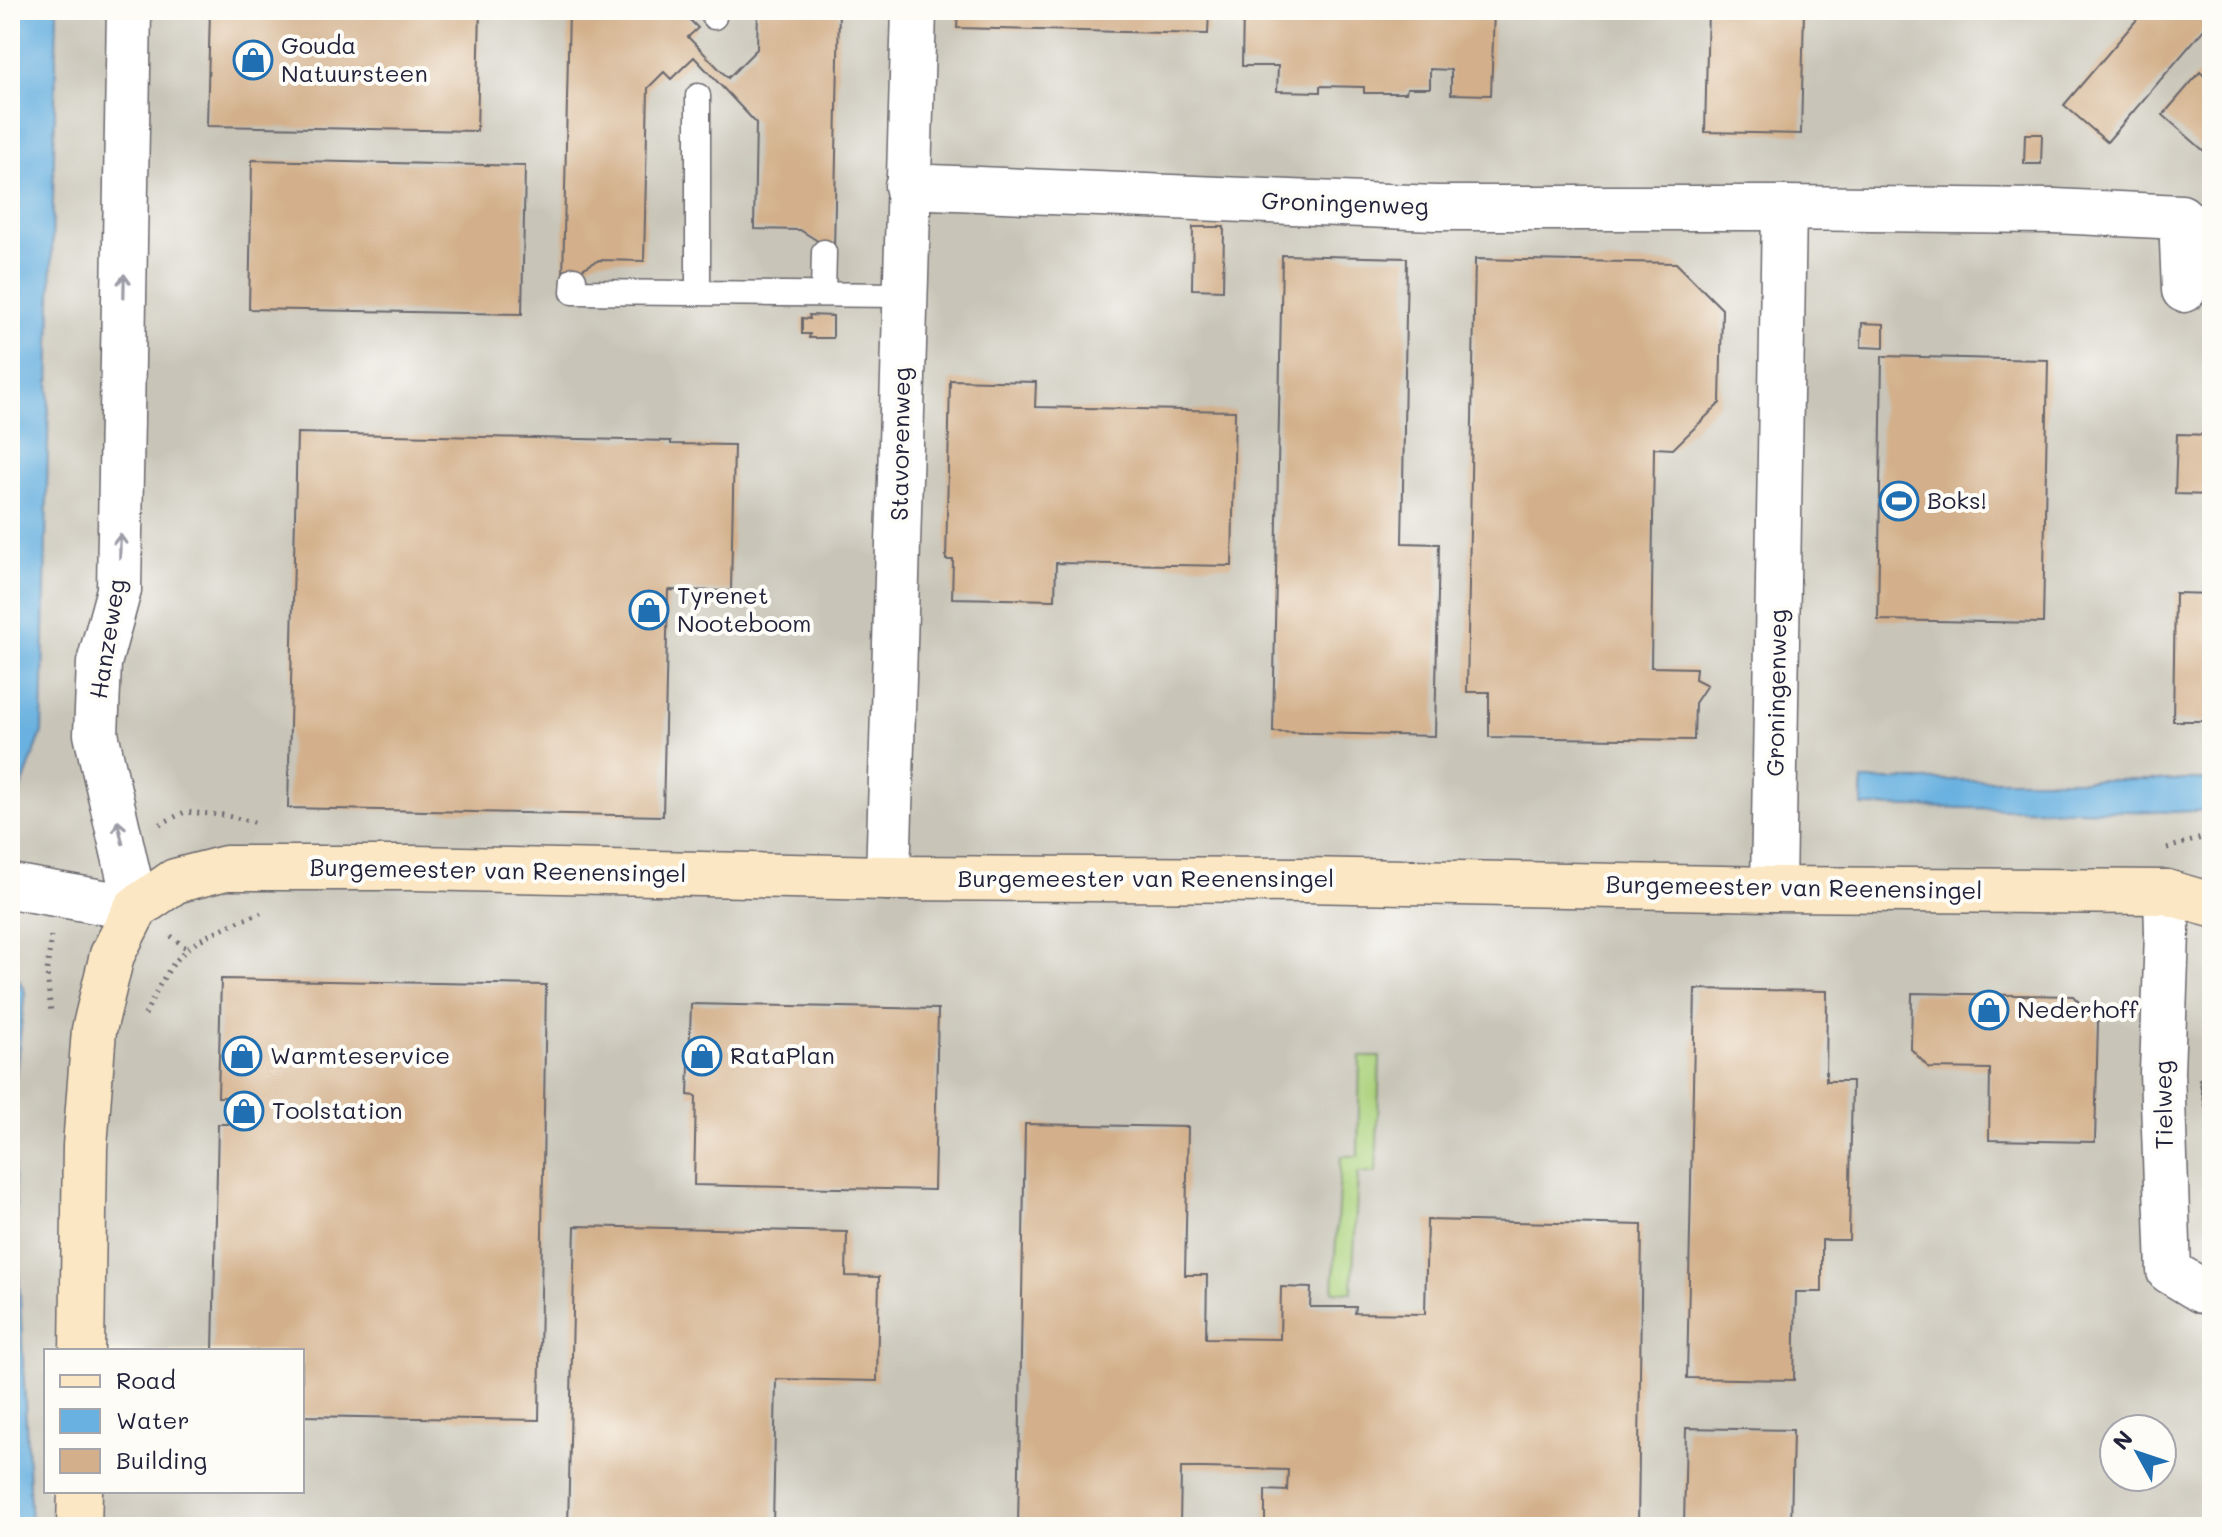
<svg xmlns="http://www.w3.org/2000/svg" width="2222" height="1537" viewBox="0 0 2222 1537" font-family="Mali,sans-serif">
	<rect width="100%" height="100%" fill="#fdfcf7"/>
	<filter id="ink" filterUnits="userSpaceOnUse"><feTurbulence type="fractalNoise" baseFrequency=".0125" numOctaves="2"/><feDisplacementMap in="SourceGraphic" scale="16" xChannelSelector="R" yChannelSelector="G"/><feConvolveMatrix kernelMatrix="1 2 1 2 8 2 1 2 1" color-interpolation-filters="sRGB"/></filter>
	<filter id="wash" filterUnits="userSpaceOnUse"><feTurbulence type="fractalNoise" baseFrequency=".006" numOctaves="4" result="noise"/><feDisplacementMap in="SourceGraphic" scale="32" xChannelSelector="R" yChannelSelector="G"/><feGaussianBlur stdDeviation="1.8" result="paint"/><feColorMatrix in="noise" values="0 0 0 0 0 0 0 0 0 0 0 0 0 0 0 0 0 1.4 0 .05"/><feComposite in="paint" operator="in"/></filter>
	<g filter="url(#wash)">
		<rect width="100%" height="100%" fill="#f0e6ca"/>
		<path fill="#c8c4b8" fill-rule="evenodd" d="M10,10H2212V1527H10ZM46,1351H302V1491H46ZM2114,1429H2162V1477H2114Z"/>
		<path fill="#aad17b" stroke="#667a5b" stroke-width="2" d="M1360,1057H1380L1376,1173H1358L1352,1292L1333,1291L1341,1156H1358Z"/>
		<path fill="#69b1e0" stroke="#466a8e" stroke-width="2" d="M10,10H57L42,732L10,818Z
			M1862,780H2212V810L2173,812L1862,806Z
			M10,962L25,992L11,1113L31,1527H10Z"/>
		<g id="blocks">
			<path fill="#d3b08b" d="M210,10H480L477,131L207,126Z
				M569,10H683L682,12L698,28L688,37L728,78L757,49L758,10H839L834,251L800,230L754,229L756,123L694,57L671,79L664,72L648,88L644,261L599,260L563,279Z
				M958,10H1209L1208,34L957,28Z
				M1243,10H1494L1491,95L1451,94V70L1430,69V88H1407L1406,93H1364V87L1320,86V92L1277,91L1278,66H1242Z
				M1708,10H1804L1801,134L1705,132Z
				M2145,10H2212V20L2107,142L2064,105Z
				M2200,72L2212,83V158L2163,115Z
				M2025,134H2042L2041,164H2024Z
				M252,160L525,166L522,314L249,309Z
				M1193,227H1224L1223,290L1192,289Z
				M1282,255L1407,258L1402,543L1439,544L1435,736L1273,732Z
				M1475,259L1676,263L1722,309L1720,403L1673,449L1654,448L1651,667L1696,668L1695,679L1707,685L1695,703L1694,740L1489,737V692H1467Z
				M809,315L833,316V338H809L810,334H802V318L810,319Z
				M1862,323L1884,324V348L1861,347Z
				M1882,356L2048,360L2043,623L1878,620Z
				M950,380L1036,382L1035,407L1235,411L1232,566L1056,563L1055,600L952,598L953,560H946Z
				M297,433L671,441V444L734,445L731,591L668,590L663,816L288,808Z
				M2177,434L2212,435V495L2175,494Z
				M2175,593L2212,594V721H2173Z
				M221,979L546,985L539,1420L302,1416V1351H213L218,1124H228L229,1097H218Z
				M1695,989L1827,991L1826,1081H1852L1849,1240H1822V1292H1796L1794,1380L1687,1378Z
				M1912,993L2073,996L2098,1022L2095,1142L1989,1140L1990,1069L1929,1068L1911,1049Z
				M691,1004L938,1009L934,1190L694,1185L696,1096L688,1095Z
				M2212,1077V1132L2211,1133L2199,1079Z
				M1025,1124L1188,1127L1185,1275H1207L1206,1338L1280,1339L1281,1287L1311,1288L1310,1307H1356L1355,1313L1425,1314L1427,1220L1642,1225L1638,1527H1265V1490L1287,1491L1288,1470L1203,1468H1181L1180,1527H1018Z
				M575,1226L847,1232L846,1276L879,1277L877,1381L776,1379L773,1527H568Z
				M1686,1428L1793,1430L1791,1527H1684Z"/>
		</g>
	</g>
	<g filter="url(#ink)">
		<use href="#blocks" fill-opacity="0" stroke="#6a676d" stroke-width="2"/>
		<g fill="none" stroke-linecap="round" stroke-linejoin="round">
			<defs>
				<path id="lane" d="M714,10V17
					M698,96V292
					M2181,217L2212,214
					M574,279L573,292L904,295
					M823,294L824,252"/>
				<path id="street" d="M907,186L1435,208H1784L1773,889
					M1784,208L2054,211L2181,217L2184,290
					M888,878L914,10
					M10,886L136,908L96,734L99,663L119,590L129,10
					M2166,892L2167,933L2162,1072L2169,1271L2202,1291L2212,1288"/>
				<path id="secondary" d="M82,1351L85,1146L94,1030L112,955L136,908L175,881L226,868H415L888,878L1302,880L1773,889L2166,892L2212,905
					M79,1527L80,1491"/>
			</defs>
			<use href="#lane" stroke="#6a676d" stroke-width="27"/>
			<use href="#street" stroke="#6a676d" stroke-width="47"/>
			<use href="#secondary" stroke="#6a676d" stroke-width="47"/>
			<path stroke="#6a676d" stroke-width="5" stroke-dasharray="2 6" stroke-linecap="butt" d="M160,824L185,812L223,815L258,823
				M2167,848L2212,835
				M51,936L47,972L51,1013
				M171,936L186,948
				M145,1015C175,947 194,938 261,913"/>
			<use href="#lane" stroke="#fff" stroke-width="24"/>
			<use href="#street" stroke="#fff" stroke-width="44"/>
			<use href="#secondary" stroke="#fbe7c3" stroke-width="44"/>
		</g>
		<defs><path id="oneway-shaft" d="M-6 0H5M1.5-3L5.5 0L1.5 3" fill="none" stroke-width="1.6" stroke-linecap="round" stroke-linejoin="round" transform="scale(2)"/></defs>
		<g stroke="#9c9ca7">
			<use href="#oneway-shaft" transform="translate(124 286) rotate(-89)"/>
			<use href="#oneway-shaft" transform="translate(120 546) rotate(-89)"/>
			<use href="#oneway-shaft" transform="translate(120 832) rotate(-103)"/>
		</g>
	</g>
	<defs>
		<symbol id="shop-ring" viewBox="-11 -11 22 22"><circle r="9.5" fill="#fdfcf7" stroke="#1f6fb2" stroke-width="1.5"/><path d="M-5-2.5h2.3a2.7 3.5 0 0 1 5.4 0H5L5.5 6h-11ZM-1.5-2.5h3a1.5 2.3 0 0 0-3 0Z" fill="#1f6fb2"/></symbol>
		<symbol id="stadium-ring" viewBox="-11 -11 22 22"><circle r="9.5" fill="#fdfcf7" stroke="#1f6fb2" stroke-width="1.5"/><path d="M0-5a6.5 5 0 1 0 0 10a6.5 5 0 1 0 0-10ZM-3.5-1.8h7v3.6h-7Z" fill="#1f6fb2"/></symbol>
	</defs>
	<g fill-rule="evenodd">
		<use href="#shop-ring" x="231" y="38" width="44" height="44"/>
		<use href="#stadium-ring" x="1877" y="479" width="44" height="44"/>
		<use href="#shop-ring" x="627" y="588" width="44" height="44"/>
		<use href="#shop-ring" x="1967" y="988" width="44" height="44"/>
		<use href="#shop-ring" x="220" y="1034" width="44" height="44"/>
		<use href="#shop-ring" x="680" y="1034" width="44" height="44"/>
		<use href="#shop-ring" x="222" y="1089" width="44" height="44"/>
	</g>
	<g text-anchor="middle" stroke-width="8" stroke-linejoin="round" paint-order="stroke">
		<g font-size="24" fill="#22223b" stroke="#fdfcf7" text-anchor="start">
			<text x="281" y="54">Gouda<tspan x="281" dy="28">Natuursteen</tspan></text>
			<text x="1927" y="509">Boks!</text>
			<text x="677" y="604">Tyrenet<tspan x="677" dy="28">Nooteboom</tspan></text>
			<text x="2017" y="1018">Nederhoff</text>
			<text x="270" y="1064">Warmteservice</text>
			<text x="730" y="1064">RataPlan</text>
			<text x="272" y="1119">Toolstation</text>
		</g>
		<g font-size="24" fill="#22223b" stroke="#fdfcf7">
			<text transform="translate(1345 204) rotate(2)" y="8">Groningenweg</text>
			<text transform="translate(901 444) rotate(-89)" y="8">Stavorenweg</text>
			<text transform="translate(108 639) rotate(-81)" y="8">Hanzeweg</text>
			<text transform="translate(1777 693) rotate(-89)" y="8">Groningenweg</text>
			<text transform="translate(498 871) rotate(1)" y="8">Burgemeester van Reenensingel</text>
			<text x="1146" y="887">Burgemeester van Reenensingel</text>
			<text transform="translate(1794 888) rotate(1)" y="8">Burgemeester van Reenensingel</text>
			<text transform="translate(2164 1105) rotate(-91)" y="8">Tielweg</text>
		</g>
	</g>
	<rect width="2222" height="1537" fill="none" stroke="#fdfcf7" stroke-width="40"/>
	<rect x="44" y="1349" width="260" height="144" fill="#fdfcf7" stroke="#a5a5ac" stroke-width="2"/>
	<rect x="60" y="1375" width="40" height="12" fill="#fbe7c3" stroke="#a5a5ac" stroke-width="2"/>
	<text x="116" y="1389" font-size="24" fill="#22223b">Road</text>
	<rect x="60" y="1409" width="40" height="24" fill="#69b1e0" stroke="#a5a5ac" stroke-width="2"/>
	<text x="116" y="1429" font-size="24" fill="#22223b">Water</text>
	<rect x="60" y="1449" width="40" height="24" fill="#d3b08b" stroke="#a5a5ac" stroke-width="2"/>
	<text x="116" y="1469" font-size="24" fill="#22223b">Building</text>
	<g transform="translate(2138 1453) rotate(310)"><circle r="38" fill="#fdfcf7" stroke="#a5a5ac" stroke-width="2"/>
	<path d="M0-6L14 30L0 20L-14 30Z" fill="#1f6fb2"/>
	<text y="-12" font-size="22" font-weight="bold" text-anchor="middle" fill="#22223b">N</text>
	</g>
</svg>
